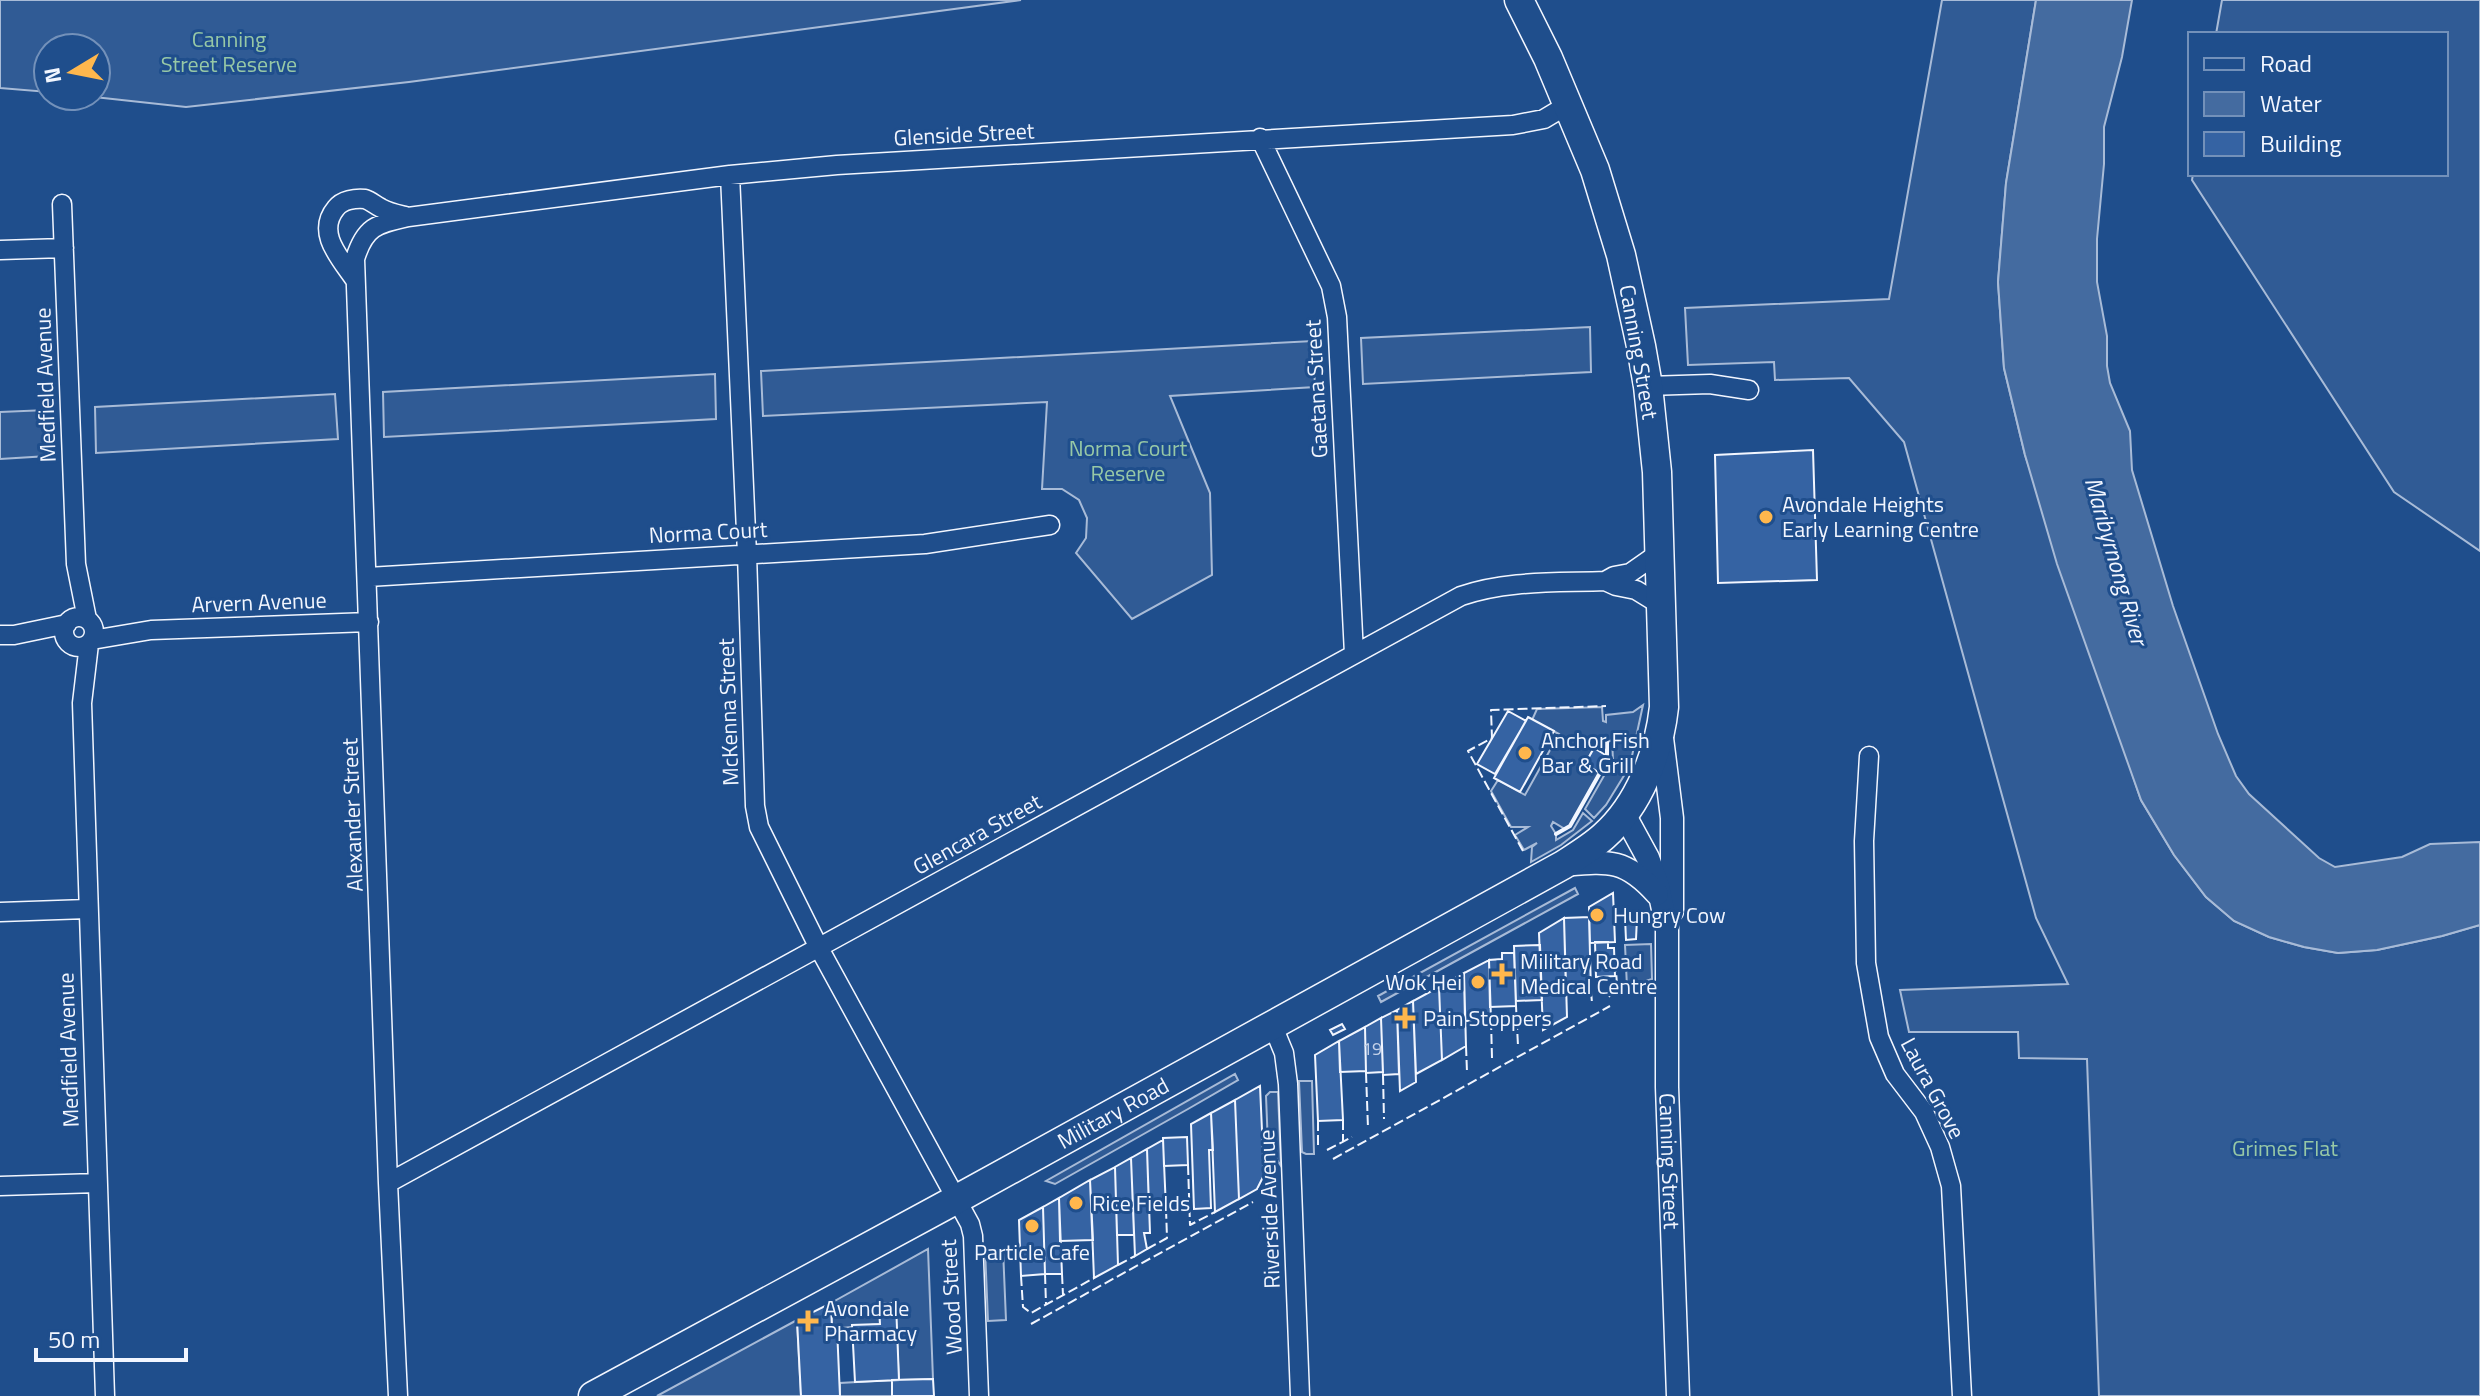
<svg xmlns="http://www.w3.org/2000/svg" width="2480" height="1396" viewBox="0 0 2480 1396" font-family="'Titillium Web',sans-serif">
	<rect width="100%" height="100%" fill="#1f4e8c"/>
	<path fill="#305b95" stroke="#a8bbd7" stroke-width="2" d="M0,0H1021L409,82L186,107L85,96H96V48H48V92L0,88Z
		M1942,0H2036L2006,183L1998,282L2004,368L2025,455L2141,800L2174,855L2206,897L2234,921L2269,937L2304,947L2338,953L2377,950L2442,936L2480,925V1396H2099L2087,1059L2019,1058L2018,1032H1909L1900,990L2068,984L2036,918L1904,442L1849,378L1775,380L1774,362L1688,365L1685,308L1889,299Z
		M2222,0H2480V551L2394,492L2192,180L2193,174H2446V34H2216Z
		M1590,327L1591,372L1363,384L1361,338Z
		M1313,341L1315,387L1170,396L1210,493L1212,575L1132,619L1076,553L1086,538L1087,518L1079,500L1062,489H1042L1047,402L763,416L761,371Z
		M715,374L716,419L384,437L383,392Z
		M335,394L338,439L96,453L95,407Z
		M47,410L48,456L0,459V412Z
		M1643,705L1632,756L1625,774L1606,805L1594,818L1585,809L1613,760L1612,740L1594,748L1585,764L1600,773L1570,826L1565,829L1553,822L1551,826L1556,834V840L1573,830L1583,813L1592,821L1561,845L1531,862L1532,847L1537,843L1524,850L1515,835L1528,827H1511L1491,791L1498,780L1525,795L1550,750L1559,734L1532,720L1537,709L1602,707L1603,721L1606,722V715L1633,712Z
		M1575,888L1578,894L1381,1002L1378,996Z
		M1651,944L1652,979L1627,987L1625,945Z
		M1235,1074L1238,1080L1188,1109L1055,1184L1046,1181Z
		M1299,1081H1312L1314,1154H1306L1302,1152Z
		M1270,1092H1278L1281,1166L1268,1146L1266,1096Z
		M928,1249L933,1379L899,1380L895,1303L879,1304L880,1324L832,1329L831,1303Z
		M985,1249H1003L1006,1320L988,1321Z
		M797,1320L801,1396H657Z
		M892,1380V1396H840V1383Z"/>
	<path fill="#446ba0" stroke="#a8bbd7" stroke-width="2" d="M2036,0H2132L2122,57L2104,127V164L2097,239V282L2107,336V366L2110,383L2130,431L2132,470L2173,606L2218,734L2236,776L2249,794L2319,858L2335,867L2402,857L2430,844L2480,842V925L2442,936L2377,950L2338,953L2304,947L2269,937L2234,921L2206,897L2174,855L2141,800L2057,564L2025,455L2004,368L1998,282L2006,183Z"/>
	<path fill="#3563a3" stroke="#f2f6ff" stroke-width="2" d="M1813,450L1817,580L1718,583L1715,455Z
		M1508,711L1526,721L1495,774L1477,764Z
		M1528,717L1554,731L1520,792L1494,778Z
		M1594,748L1607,756V760L1600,773L1585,764Z
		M1613,893L1615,942L1590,943L1589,907Z
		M1589,917L1591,991L1566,992L1564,918Z
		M1564,918L1567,1017L1543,1030L1539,933Z
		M1625,918H1637L1636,939L1626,940Z
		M1595,942H1608V948H1614L1615,976L1596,977Z
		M1540,945L1542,1000L1516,1001L1514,946Z
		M1502,953H1514L1516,1006L1490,1007L1489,960L1502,959Z
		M1489,960L1491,1020L1465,1021L1464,973Z
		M1464,973L1466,1046L1442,1060L1439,987Z
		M1439,987L1442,1060L1416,1074L1413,1001Z
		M1413,1001L1416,1082L1400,1091L1397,1010Z
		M1397,1010L1399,1074L1383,1075L1381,1018Z
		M1381,1018L1383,1072L1366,1073L1365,1027Z
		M1342,1024L1345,1029L1333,1035L1330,1030Z
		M1365,1027L1366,1071L1340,1072L1339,1041Z
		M1339,1041L1343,1120L1318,1121L1315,1055Z
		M1260,1086L1264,1175L1257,1189L1239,1199L1235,1100Z
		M1235,1100L1239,1199L1215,1212L1211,1113Z
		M1211,1113L1213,1150H1209L1211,1208L1194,1209L1191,1124Z
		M1187,1137L1188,1165L1164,1166L1163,1138Z
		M1163,1140L1166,1209H1149L1147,1149Z
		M1147,1149L1150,1233H1144L1147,1249L1135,1256L1131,1158Z
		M1131,1158L1134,1235H1117L1115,1167Z
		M1115,1167L1118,1265L1094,1278L1090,1180Z
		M1090,1180L1093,1240L1060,1241L1059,1198Z
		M1059,1198L1062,1274H1045L1043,1207Z
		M1043,1207L1045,1274L1021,1276L1019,1220Z
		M831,1303L832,1329L837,1328L840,1396H801L797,1320Z
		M896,1303L899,1380L855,1382L852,1325L880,1324L879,1304Z
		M933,1379L934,1396H892V1380Z"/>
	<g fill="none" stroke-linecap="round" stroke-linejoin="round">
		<defs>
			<path id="minor" d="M1260,138L1331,286L1337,317L1354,654
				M730,175L747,554L755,806L759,827L819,948L970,1224L973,1236L979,1396
				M62,204L76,564L87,619
				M0,250L64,248
				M355,280C341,259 315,233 336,208C342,200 355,198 365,199C371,201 375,205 381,208C388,212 397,214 405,216
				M1648,386L1710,384L1749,390
				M368,577L925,544L1050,525
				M1605,581L1616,586L1636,590L1662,606
				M64 632a15 15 0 1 1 30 0a15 15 0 1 1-30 0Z
				M0,635H14L67,624
				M92,640L151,630L369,622
				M89,644L82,703L105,1396
				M1869,756L1864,841L1866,963L1879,1037L1895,1074L1924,1112L1940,1147L1951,1186L1962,1396
				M0,912L87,909
				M1272,1024L1284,1053L1288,1084L1300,1396
				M388,1183L1461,596C1507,580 1557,583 1605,581L1614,576L1630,573L1660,552
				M0,1186L97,1183
				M398,1396L388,1183L355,259C365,226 377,224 408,217L730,175L837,165L1513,125L1544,119L1569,104"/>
			<g id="tertiary">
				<path d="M1662,738L1672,818V911"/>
				<path id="s1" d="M1624,814L1648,858L1658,886L1667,928V1087L1678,1396"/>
				<path d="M1563,865C1608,861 1625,858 1657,894"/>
			</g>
			<g id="primary">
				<path id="s2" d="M593,1396L957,1199L1563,865C1577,856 1592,847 1604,836C1639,805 1659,753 1664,707L1657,472L1648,386L1641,346L1621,255L1595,170L1548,58L1519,0"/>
			</g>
		</defs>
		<use href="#minor" stroke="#f2f6ff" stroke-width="21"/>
		<use href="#tertiary" stroke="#f2f6ff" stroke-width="25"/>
		<use href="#primary" stroke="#f2f6ff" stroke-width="31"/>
		<use href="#minor" stroke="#1f4e8c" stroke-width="18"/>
		<use href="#tertiary" stroke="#1f4e8c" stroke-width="22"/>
		<use href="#primary" stroke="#1f4e8c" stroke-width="28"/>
		<path stroke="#f2f6ff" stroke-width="2" stroke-dasharray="10 4" stroke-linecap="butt" d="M1523,851L1468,751L1492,738L1491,710L1606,706
			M1591,991L1592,1003
			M1609,997L1617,984L1616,971
			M1516,1006L1518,1046
			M1491,1020L1492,1058
			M1466,1046L1467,1072
			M1366,1073L1368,1128
			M1383,1075L1384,1119
			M1343,1120V1142
			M1318,1121V1145
			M1327,1150L1352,1137
			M1333,1159L1610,1006
			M1188,1165L1190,1225L1215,1212
			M1147,1249L1167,1238L1166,1209
			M1118,1265L1135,1256
			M1045,1274L1046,1304
			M1062,1274L1063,1295
			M1021,1276L1023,1307L1031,1313L1094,1278
			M1031,1324L1253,1202"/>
		<path stroke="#f2f6ff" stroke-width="4" d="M1607,742V760
			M1556,834L1570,826L1601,771"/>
	</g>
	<g fill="#ffb74d" stroke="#1f4e8c" stroke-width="3">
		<circle cx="1766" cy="517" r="8"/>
		<circle cx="1525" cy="753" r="8"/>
		<circle cx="1597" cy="915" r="8"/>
		<path d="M1498 962h8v8h8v8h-8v8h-8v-8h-8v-8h8z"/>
		<circle cx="1478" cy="982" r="8"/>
		<path d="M1401 1006h8v8h8v8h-8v8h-8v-8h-8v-8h8z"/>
		<circle cx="1076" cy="1203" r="8"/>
		<circle cx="1032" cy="1226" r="8"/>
		<path d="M804 1309h8v8h8v8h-8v8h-8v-8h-8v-8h8z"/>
	</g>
	<g text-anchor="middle" stroke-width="6" stroke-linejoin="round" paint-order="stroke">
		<g font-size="18" fill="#c3d1e8">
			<text x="1372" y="1055">19</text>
		</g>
		<g font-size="22" fill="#97c8a6" stroke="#1f4e8c">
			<text x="229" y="47">Canning<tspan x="229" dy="25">Street Reserve</tspan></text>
			<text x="1128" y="456">Norma Court<tspan x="1128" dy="25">Reserve</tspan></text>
			<text x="2285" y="1156">Grimes Flat</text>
		</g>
		<g font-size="22" fill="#f2f6ff" stroke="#1f4e8c">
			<text transform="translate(964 134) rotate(-3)" y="8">Glenside Street</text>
			<text transform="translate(1639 352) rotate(80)" y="8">Canning Street</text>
			<text transform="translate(45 385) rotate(-92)" y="8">Medfield Avenue</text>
			<text transform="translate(1316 389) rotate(-93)" y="8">Gaetana Street</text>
			<text transform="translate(708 532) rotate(-3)" y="8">Norma Court</text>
			<text transform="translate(259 602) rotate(-2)" y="8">Arvern Avenue</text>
			<text transform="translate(728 712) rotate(-92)" y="8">McKenna Street</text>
			<text transform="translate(352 815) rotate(-92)" y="8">Alexander Street</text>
			<text transform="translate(977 834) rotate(-29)" y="8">Glencara Street</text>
			<text transform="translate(68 1050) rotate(-92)" y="8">Medfield Avenue</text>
			<text transform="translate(1933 1088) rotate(62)" y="8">Laura Grove</text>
			<text dy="8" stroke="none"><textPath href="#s2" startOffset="592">Military Road</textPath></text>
			<text dy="8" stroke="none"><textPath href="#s1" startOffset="356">Canning Street</textPath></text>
			<text transform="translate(1269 1209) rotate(-92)" y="8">Riverside Avenue</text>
			<text transform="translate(951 1297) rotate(-93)" y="8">Wood Street</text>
		</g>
		<g font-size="22" fill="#f2f6ff" stroke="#1f4e8c" text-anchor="start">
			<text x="1782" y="512">Avondale Heights<tspan x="1782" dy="25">Early Learning Centre</tspan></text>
			<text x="1541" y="748">Anchor Fish<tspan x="1541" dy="25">Bar &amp; Grill</tspan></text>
			<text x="1613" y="923">Hungry Cow</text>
			<text x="1520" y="969">Military Road<tspan x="1520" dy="25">Medical Centre</tspan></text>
			<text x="1462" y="990" text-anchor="end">Wok Hei</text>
			<text x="1423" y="1026">Pain Stoppers</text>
			<text x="1092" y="1211">Rice Fields</text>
			<text x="1032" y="1260" text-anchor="middle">Particle Cafe</text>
			<text x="824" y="1316">Avondale<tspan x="824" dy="25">Pharmacy</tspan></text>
		</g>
		<g font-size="24" font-style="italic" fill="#f2f6ff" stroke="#1f4e8c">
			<text transform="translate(2116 561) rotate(74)" y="8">Maribyrnong River</text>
		</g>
	</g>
	<rect x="2188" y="32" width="260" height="144" fill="#1f4e8c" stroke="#7391ba" stroke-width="2"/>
	<rect x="2204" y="58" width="40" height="12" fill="#1f4e8c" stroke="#7391ba" stroke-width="2"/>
	<text x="2260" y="72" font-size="24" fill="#f2f6ff">Road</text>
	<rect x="2204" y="92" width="40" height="24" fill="#446ba0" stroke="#7391ba" stroke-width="2"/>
	<text x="2260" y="112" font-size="24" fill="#f2f6ff">Water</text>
	<rect x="2204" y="132" width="40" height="24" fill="#3563a3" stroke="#7391ba" stroke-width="2"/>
	<text x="2260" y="152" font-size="24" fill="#f2f6ff">Building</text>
	<g transform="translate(72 72) rotate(260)"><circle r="38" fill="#1f4e8c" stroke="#7391ba" stroke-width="2"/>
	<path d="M0-6L14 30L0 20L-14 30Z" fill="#ffb74d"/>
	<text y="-12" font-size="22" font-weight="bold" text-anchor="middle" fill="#f2f6ff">N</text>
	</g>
	<path d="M36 1348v12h150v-12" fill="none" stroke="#f2f6ff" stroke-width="4"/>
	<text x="48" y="1348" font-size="24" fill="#f2f6ff" stroke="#1f4e8c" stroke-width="6" paint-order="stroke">50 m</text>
</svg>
